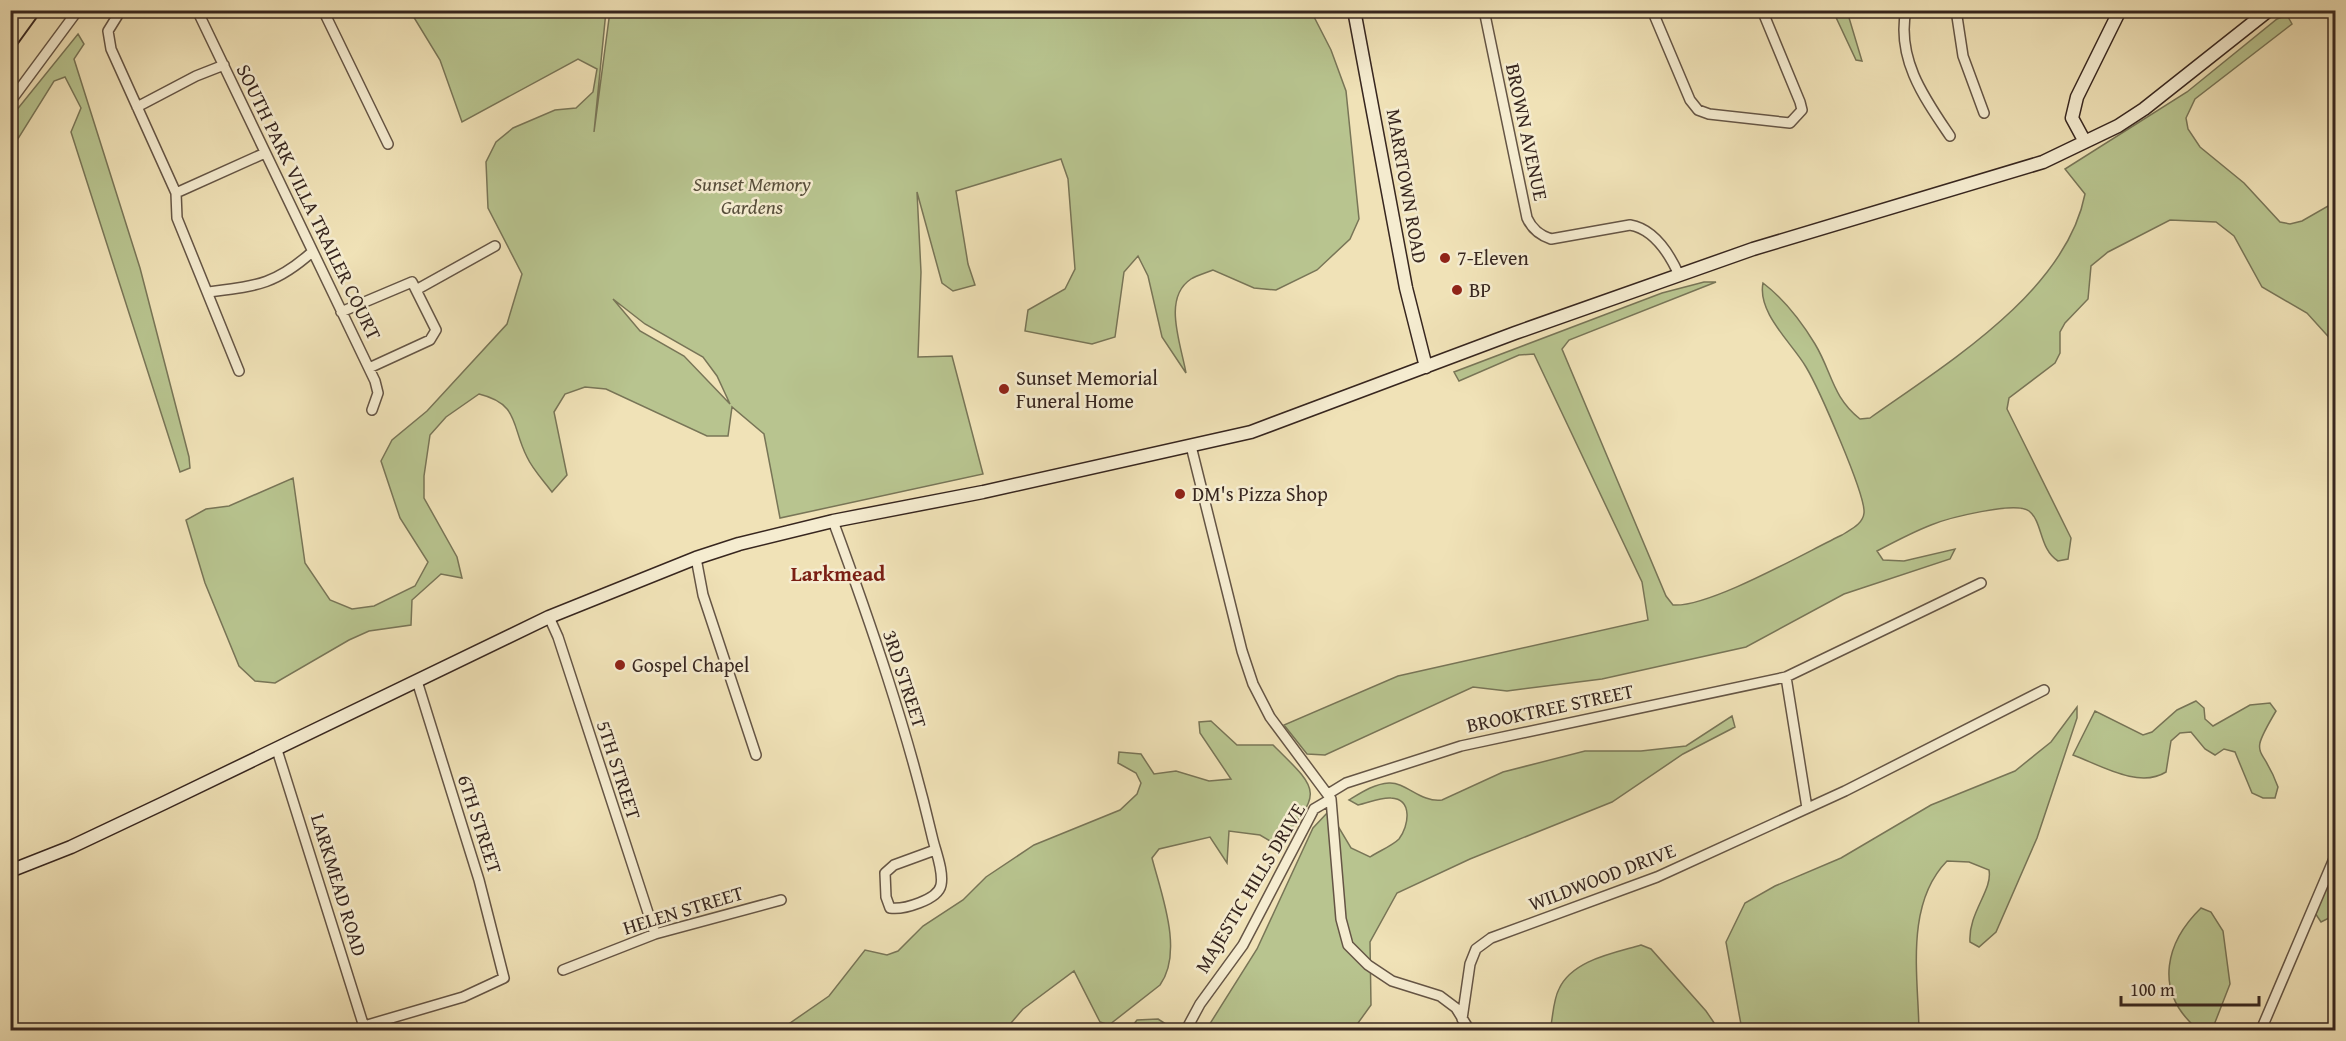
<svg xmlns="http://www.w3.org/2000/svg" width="2346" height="1041" viewBox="0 0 2346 1041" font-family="'Gentium Book Plus',serif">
	<rect width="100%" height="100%" fill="#f0e2b7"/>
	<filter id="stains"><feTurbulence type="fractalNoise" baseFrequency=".00333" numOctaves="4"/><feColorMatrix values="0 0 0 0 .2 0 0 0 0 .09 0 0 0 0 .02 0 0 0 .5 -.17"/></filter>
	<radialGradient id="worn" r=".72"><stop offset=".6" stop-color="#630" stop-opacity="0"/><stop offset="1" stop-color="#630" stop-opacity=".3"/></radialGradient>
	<path fill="#b8c48f" stroke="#787557" stroke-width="1.5" fill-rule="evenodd" d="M410,11H606L594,132L610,11H1311L1331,50L1346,91L1359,219L1350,239L1317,270L1276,290L1254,288L1213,270C1206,273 1197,275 1191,279C1162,298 1181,344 1186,373L1162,337L1148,276L1138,256L1124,272L1115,337L1092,344L1025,331L1028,310L1065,289L1075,269L1068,179L1061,159L956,191L968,264L975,285L953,291L942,283L917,192L921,272L918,357L952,356L983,474L780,518L764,434L732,407L728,436H707L606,389L585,387L565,394L554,412L567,475L552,492C544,481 533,470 527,457C511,426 520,404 479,394L446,417L430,435L424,476V498L457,557L462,578L441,574L412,600L411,625L369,631L349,640L275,683L255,681L239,666L205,583L186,520L206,509L229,506L293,478L305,563L330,600L352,609L374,606L415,586L428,562L400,518L381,461L392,440L427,411L507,324L522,274L488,208L486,162L496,142L513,128L555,110L576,108L593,92L597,69L578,59L462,122L440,60ZM613,299L645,324L703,357L717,376L730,404L684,356L640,331Z
		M1833,11H1847L1862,61L1856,60Z
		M2287,15L2292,24L2195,99L2186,118L2188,129L2200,147L2244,183L2280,222L2290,224L2302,221L2335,202V344L2307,313L2262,287L2234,236L2216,222L2170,220L2108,252L2091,266L2088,299L2065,323L2060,332V353L2055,363L2009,398L2007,409L2071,538L2068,559L2058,561C2039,549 2043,522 2029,511C2015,501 1948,518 1931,525C1913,532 1894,542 1877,551L1883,560L1904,561L1955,549L1950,559L1844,594L1746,647L1602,679L1507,691L1473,687L1325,755L1307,754L1284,725L1398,676L1648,620L1642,582L1534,354L1519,355L1459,381L1454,372L1662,293L1704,282H1716L1569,340L1562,349L1666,596L1673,605C1709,608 1806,552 1842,535C1851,529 1863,524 1864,513C1866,495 1818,387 1806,367C1792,343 1757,313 1763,283C1784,299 1801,321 1815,344C1832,372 1832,397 1860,419L1870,418C1946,364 2066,292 2085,194L2065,169L2187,92L2277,19Z
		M78,34L84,44L74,59L140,268L189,457L190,468L180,472L71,132L81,108L65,77L54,81L11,150V117Z
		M2196,701L2204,708L2205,719L2213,726L2250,705L2270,703L2276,711C2247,760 2262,742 2278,787L2275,798H2263L2252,793L2235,752L2224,749L2215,755L2205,749L2191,732L2180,733L2171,741L2166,772C2139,789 2100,765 2073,755L2095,711L2143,735L2152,732L2177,710Z
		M2077,707V718L2037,838L1996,932L1979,947L1970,942C1968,913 1993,890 1989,870L1969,862L1947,861C1905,904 1918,975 1919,1030H1742L1726,942L1745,903L1775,886L1841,858L1931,805L2015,771L2051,742Z
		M1732,716L1735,727L1683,754L1612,802L1470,859L1397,893L1370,942L1371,1005L1353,1030H1206L1257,949L1313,828L1329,811L1351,848L1370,857C1379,851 1392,846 1399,839C1409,826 1413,799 1391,798C1381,797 1368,803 1358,805L1349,800C1362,792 1374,784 1389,783C1406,782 1421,803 1442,800L1503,772L1585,751H1641L1686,746Z
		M1211,721L1237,745H1273C1321,792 1323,792 1277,845L1260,835L1229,831L1227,863L1210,837L1159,849L1152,858C1161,893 1184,952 1160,985L1109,1025L1100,1022L1074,971L1023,1009L1005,1030H780L829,996L865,950L887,955L898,951L923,926L963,900L986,877L1034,845L1120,810L1137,794L1141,783L1136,773L1118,763L1119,752L1141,754L1154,774L1176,771L1209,781L1231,779L1200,733L1199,722Z
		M2335,867V915L2321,922L2315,913Z
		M2201,908L2211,912L2223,931L2230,984L2214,1025L2204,1028L2194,1026C2154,989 2166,942 2201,908Z
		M1641,945L1651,949L1706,1011L1719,1030H1550C1553,1018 1553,1000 1559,989C1572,960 1614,953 1641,945Z
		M1158,1019L1169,1026L1167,1030H1129L1137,1020Z"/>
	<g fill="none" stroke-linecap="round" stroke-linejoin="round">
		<defs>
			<path id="street" d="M121,10L108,31L111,49L176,193L177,218L239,371
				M197,10L375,381L378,393L372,410
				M323,10L388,144
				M1484,10L1527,218C1532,229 1539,235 1551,239L1630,225C1654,229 1670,255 1679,275
				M1652,10L1690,100L1698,110L1709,114L1790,123L1802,110L1800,102L1762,10
				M1906,10C1896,59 1925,99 1950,136
				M1956,10L1963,56L1984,113
				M10,102L78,10
				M137,107L196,76L224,65
				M176,193L265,153
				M416,290L495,246
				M208,292C256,286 275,285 312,252
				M341,312L412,282L436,330L430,340L369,368
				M1191,446L1242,651L1253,684L1270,717L1331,799L1341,919L1348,945L1368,965L1392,981L1440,996L1456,1008L1467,1026L1466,1030
				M833,521C871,624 907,729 932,836C935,850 944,871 941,885C938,900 903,910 890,908L886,897L885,873L894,865L935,850
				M696,558L703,595L756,755
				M549,617L558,637L655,934
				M1786,677L1807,808
				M277,750L365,1030
				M1328,794L1346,783L1461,746L1786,677L1981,583
				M563,970L655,934L781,900
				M1462,1019L1470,964L1476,949L1491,938L1657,877L1845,791L2044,690
				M364,1026L463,997L504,978L479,880L417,681
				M1186,1030L1200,1004L1243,945L1314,809L1331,799
				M2261,1030L2336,854"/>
			<path id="secondary" d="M1354,10L1406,288L1426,367
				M2085,142L2072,118L2077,97L2120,10
				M10,871L71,847L164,803L549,617L696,558L739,544L833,521L983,492L1251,432L1515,333L1753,249L2043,162L2118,126L2144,109L2269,10"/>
			<path id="highway" d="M10,39L31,10"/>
		</defs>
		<use href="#street" stroke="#655545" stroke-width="12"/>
		<use href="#secondary" stroke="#37261f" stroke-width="15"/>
		<use href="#highway" stroke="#37261f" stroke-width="20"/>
		<use href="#street" stroke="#f5ecd0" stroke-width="9"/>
		<use href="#secondary" stroke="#f5ecd0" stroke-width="12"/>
		<use href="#highway" stroke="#f0e2b7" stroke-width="16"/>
	</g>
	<g fill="#8f2418" stroke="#f5ecd0" stroke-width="2">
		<circle cx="1445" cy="258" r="6"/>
		<circle cx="1457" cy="290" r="6"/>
		<circle cx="1004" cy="389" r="6"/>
		<circle cx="1180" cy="494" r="6"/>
		<circle cx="620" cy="665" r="6"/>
	</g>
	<g text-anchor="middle" stroke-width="5" stroke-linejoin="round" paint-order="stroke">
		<g font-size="20" fill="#37261f" stroke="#f5ecd0">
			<text transform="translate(1527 132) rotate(78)" y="7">BROWN AVENUE</text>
			<text transform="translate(1407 186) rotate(80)" y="7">MARRTOWN ROAD</text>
			<text transform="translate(309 202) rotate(64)" y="7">SOUTH PARK VILLA TRAILER COURT</text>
			<text transform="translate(905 679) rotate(72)" y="7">3RD STREET</text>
			<text transform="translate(1550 708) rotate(-12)" y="7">BROOKTREE STREET</text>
			<text transform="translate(619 770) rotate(72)" y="7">5TH STREET</text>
			<text transform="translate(480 824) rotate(72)" y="7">6TH STREET</text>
			<text transform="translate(1602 877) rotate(-21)" y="7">WILDWOOD DRIVE</text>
			<text transform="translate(339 885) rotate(73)" y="7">LARKMEAD ROAD</text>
			<text transform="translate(1250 888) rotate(-59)" y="7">MAJESTIC HILLS DRIVE</text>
			<text transform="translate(683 910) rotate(-17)" y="7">HELEN STREET</text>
		</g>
		<g font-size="20" font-style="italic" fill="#574e3b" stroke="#f5ecd0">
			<text x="752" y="191">Sunset Memory<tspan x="752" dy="23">Gardens</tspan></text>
		</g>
		<g font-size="20" fill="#37261f" stroke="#f5ecd0" text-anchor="start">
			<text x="1457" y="265">7-Eleven</text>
			<text x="1469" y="297">BP</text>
			<text x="1016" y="385">Sunset Memorial<tspan x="1016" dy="23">Funeral Home</tspan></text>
			<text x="1192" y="501">DM's Pizza Shop</text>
			<text x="632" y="672">Gospel Chapel</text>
		</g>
		<g font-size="21" font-weight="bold" fill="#7a1f14" stroke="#f5ecd0">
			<text x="838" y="581">Larkmead</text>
		</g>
	</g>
	<rect width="2346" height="1041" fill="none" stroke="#f0e2b7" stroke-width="36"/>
	<rect x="12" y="12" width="2322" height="1017" fill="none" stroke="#37261f" stroke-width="3"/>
	<rect x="18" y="18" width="2310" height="1005" fill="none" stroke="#37261f" stroke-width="1.5"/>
	<path d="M2121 996v9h138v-9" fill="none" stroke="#37261f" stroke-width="3"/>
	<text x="2130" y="996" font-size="18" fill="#37261f" stroke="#f5ecd0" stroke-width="4.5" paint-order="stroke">100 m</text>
	<rect width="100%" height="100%" filter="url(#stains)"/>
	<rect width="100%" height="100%" fill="url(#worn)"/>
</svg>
